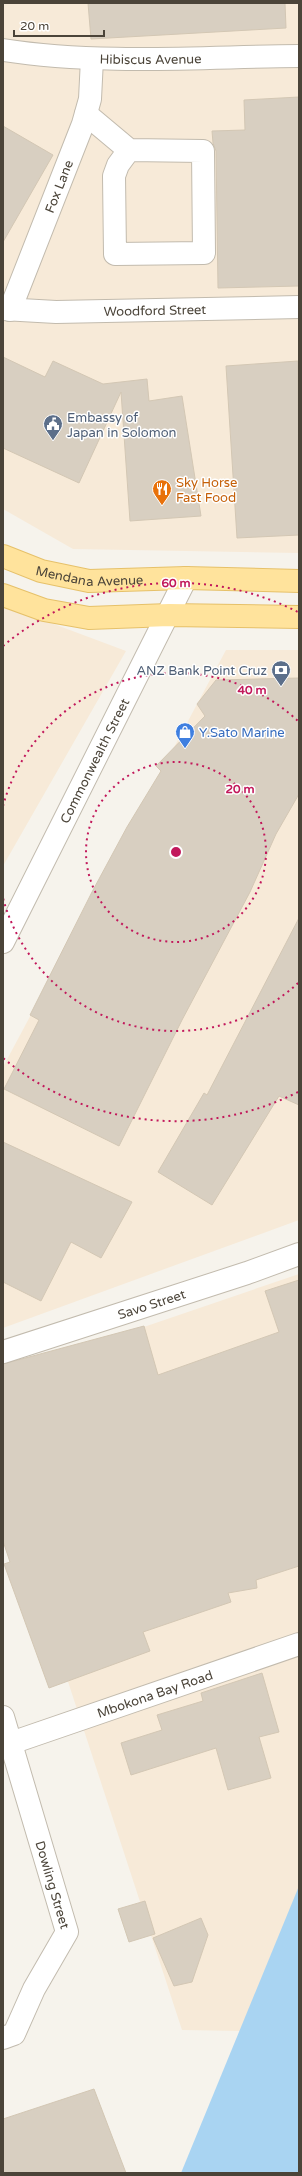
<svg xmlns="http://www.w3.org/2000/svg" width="302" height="2176" viewBox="0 0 302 2176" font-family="'Varela Round',sans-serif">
	<rect width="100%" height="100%" fill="#f6f3ec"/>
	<path fill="#f7ead8" d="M3,3H299V553L73,549L3,509Z
		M3,605L126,651L3,866Z
		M226,650H299V1220L3,1328V1067Z
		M299,1274V2032L182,2030L3,1483V1375Z"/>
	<path fill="#a9d4f2" d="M299,1886V2173H181Z"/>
	<path fill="#d8cfc1" stroke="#d3c7b4" d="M88,3H285L286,28L91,39Z
		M299,97V286L218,288L216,151L213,143L212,131L245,130L244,100Z
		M3,126L53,155L3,242Z
		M3,357L45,377L53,361L103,384L147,379L149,401L182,396L201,516L130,521L121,392L79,483L3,448Z
		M298,361L299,535L237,538L226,366Z
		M299,678V794L276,834L250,892L182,1020L119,1146L4,1089L39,1020L30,1015L92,892L127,827L161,771L156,766L205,716L197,704L216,680Z
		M299,918V1105L279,1096L212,1205L158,1172L204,1093L207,1095Z
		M3,1142L132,1202L101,1258L71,1242L41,1301L3,1282Z
		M299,1280V1566L256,1580L257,1588L228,1593L231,1602L143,1632L150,1651L49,1688L4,1564L10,1562L3,1541V1364L144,1326L158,1375L279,1332L265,1291Z
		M262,1673L279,1732L259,1737L271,1778L228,1790L216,1748L131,1775L121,1743L162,1730L157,1715L203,1701L201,1693Z
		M145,1901L155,1934L129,1942L118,1909Z
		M201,1918L208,1935L192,1982L174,1986L153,1938Z
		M94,2089L126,2173H3V2119Z"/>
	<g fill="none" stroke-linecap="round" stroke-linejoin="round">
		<defs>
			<g id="minor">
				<path id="s1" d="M3,50C100,65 201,57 299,56"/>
				<path d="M86,114L129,150L203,151L204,253L115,254L114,176L118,165L129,150"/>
				<path id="s2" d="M3,309L56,312L299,307"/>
				<path id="s3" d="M10,310L83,124L90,99L92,59"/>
				<path id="s4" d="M3,942L186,578"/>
				<path id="s5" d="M3,1352L247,1273L299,1254"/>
				<path id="s6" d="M3,1717L67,1932L34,1989L14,2034L3,2038"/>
				<path id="s7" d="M11,1743L299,1644"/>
			</g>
			<g id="major">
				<path id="s8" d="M3,556L41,571L89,581L186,578L299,581"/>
				<path d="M3,595L44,610L89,618L169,615L299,617"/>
			</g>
		</defs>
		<use href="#minor" stroke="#c2bbae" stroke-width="24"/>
		<use href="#major" stroke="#e6c16a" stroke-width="24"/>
		<use href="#minor" stroke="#fff" stroke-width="22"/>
		<use href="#major" stroke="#ffe39c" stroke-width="22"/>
	</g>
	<g fill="none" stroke="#c2185b" stroke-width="2" stroke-dasharray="2 4">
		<circle cx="176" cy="852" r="90"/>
		<path d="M298 983A179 179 0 0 1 3 898M3 806A179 179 0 0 1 298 721"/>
		<path d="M298 1092A269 269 0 0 1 3 1058M3 646A269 269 0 0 1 298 612"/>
	</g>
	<defs>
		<symbol id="civic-pin" viewBox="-11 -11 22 30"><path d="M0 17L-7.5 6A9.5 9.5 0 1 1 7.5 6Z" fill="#5c6f8a" stroke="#fff"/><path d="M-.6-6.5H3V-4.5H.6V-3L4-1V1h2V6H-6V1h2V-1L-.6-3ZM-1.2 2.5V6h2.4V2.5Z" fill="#fff"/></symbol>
		<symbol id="restaurant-pin" viewBox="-11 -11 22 30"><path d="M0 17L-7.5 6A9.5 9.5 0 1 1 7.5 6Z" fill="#e8710a" stroke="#fff"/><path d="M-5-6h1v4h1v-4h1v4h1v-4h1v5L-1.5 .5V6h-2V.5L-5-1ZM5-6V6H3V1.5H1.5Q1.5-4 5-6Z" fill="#fff"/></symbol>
		<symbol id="bank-pin" viewBox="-11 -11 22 30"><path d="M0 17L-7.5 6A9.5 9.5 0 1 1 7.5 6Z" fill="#5c6f8a" stroke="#fff"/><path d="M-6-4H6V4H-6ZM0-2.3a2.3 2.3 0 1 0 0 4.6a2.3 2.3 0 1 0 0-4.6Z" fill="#fff"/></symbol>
		<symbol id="shop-pin" viewBox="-11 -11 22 30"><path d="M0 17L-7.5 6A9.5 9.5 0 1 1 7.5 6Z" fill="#3f7fe0" stroke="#fff"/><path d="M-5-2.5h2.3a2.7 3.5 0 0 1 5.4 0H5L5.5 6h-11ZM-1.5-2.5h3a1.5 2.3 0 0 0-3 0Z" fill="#fff"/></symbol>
	</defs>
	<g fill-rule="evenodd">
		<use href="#civic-pin" x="42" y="413" width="22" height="30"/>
		<use href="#restaurant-pin" x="151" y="478" width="22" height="30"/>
		<use href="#bank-pin" x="270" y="659" width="22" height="30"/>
		<use href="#shop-pin" x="174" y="721" width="22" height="30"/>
	</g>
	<g text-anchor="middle" stroke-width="3" stroke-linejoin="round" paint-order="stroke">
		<g font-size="13" fill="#4b4439" stroke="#fff">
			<text dy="5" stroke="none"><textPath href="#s1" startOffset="148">Hibiscus Avenue</textPath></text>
			<text dy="5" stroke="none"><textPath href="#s3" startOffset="133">Fox Lane</textPath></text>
			<text dy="5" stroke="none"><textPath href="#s2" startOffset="152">Woodford Street</textPath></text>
			<text dy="5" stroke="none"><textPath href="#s8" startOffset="90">Mendana Avenue</textPath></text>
			<text dy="5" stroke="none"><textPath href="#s4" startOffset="203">Commonwealth Street</textPath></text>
			<text dy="5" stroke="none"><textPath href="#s5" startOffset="156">Savo Street</textPath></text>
			<text dy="5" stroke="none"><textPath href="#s7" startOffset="152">Mbokona Bay Road</textPath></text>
			<text dy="5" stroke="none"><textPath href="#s6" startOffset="175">Dowling Street</textPath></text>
		</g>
		<g font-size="13" fill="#4e5e75" stroke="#fff" text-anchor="start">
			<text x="67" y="422">Embassy of<tspan x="67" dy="15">Japan in Solomon</tspan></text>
			<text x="267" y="675" text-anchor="end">ANZ Bank Point Cruz</text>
		</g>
		<g font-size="13" fill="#c56008" stroke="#fff" text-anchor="start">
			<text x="176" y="487">Sky Horse<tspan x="176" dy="15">Fast Food</tspan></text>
		</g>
		<g font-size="13" fill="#366cbe" stroke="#fff" text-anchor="start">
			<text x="199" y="737">Y.Sato Marine</text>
		</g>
	</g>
	<circle cx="176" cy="852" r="6" fill="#c2185b" stroke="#fff" stroke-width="2"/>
	<g font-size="12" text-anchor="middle" font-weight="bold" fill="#c2185b" stroke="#fff" stroke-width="3" stroke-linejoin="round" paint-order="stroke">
		<text x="176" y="587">60 m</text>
		<text x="252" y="694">40 m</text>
		<text x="240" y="793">20 m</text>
	</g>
	<rect width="302" height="2176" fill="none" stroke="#4b4439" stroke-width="8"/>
	<path d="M14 30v6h90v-6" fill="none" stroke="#4b4439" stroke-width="2"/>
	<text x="20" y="30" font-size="12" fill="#4b4439" stroke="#ffffff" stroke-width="3" paint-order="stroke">20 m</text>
</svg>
